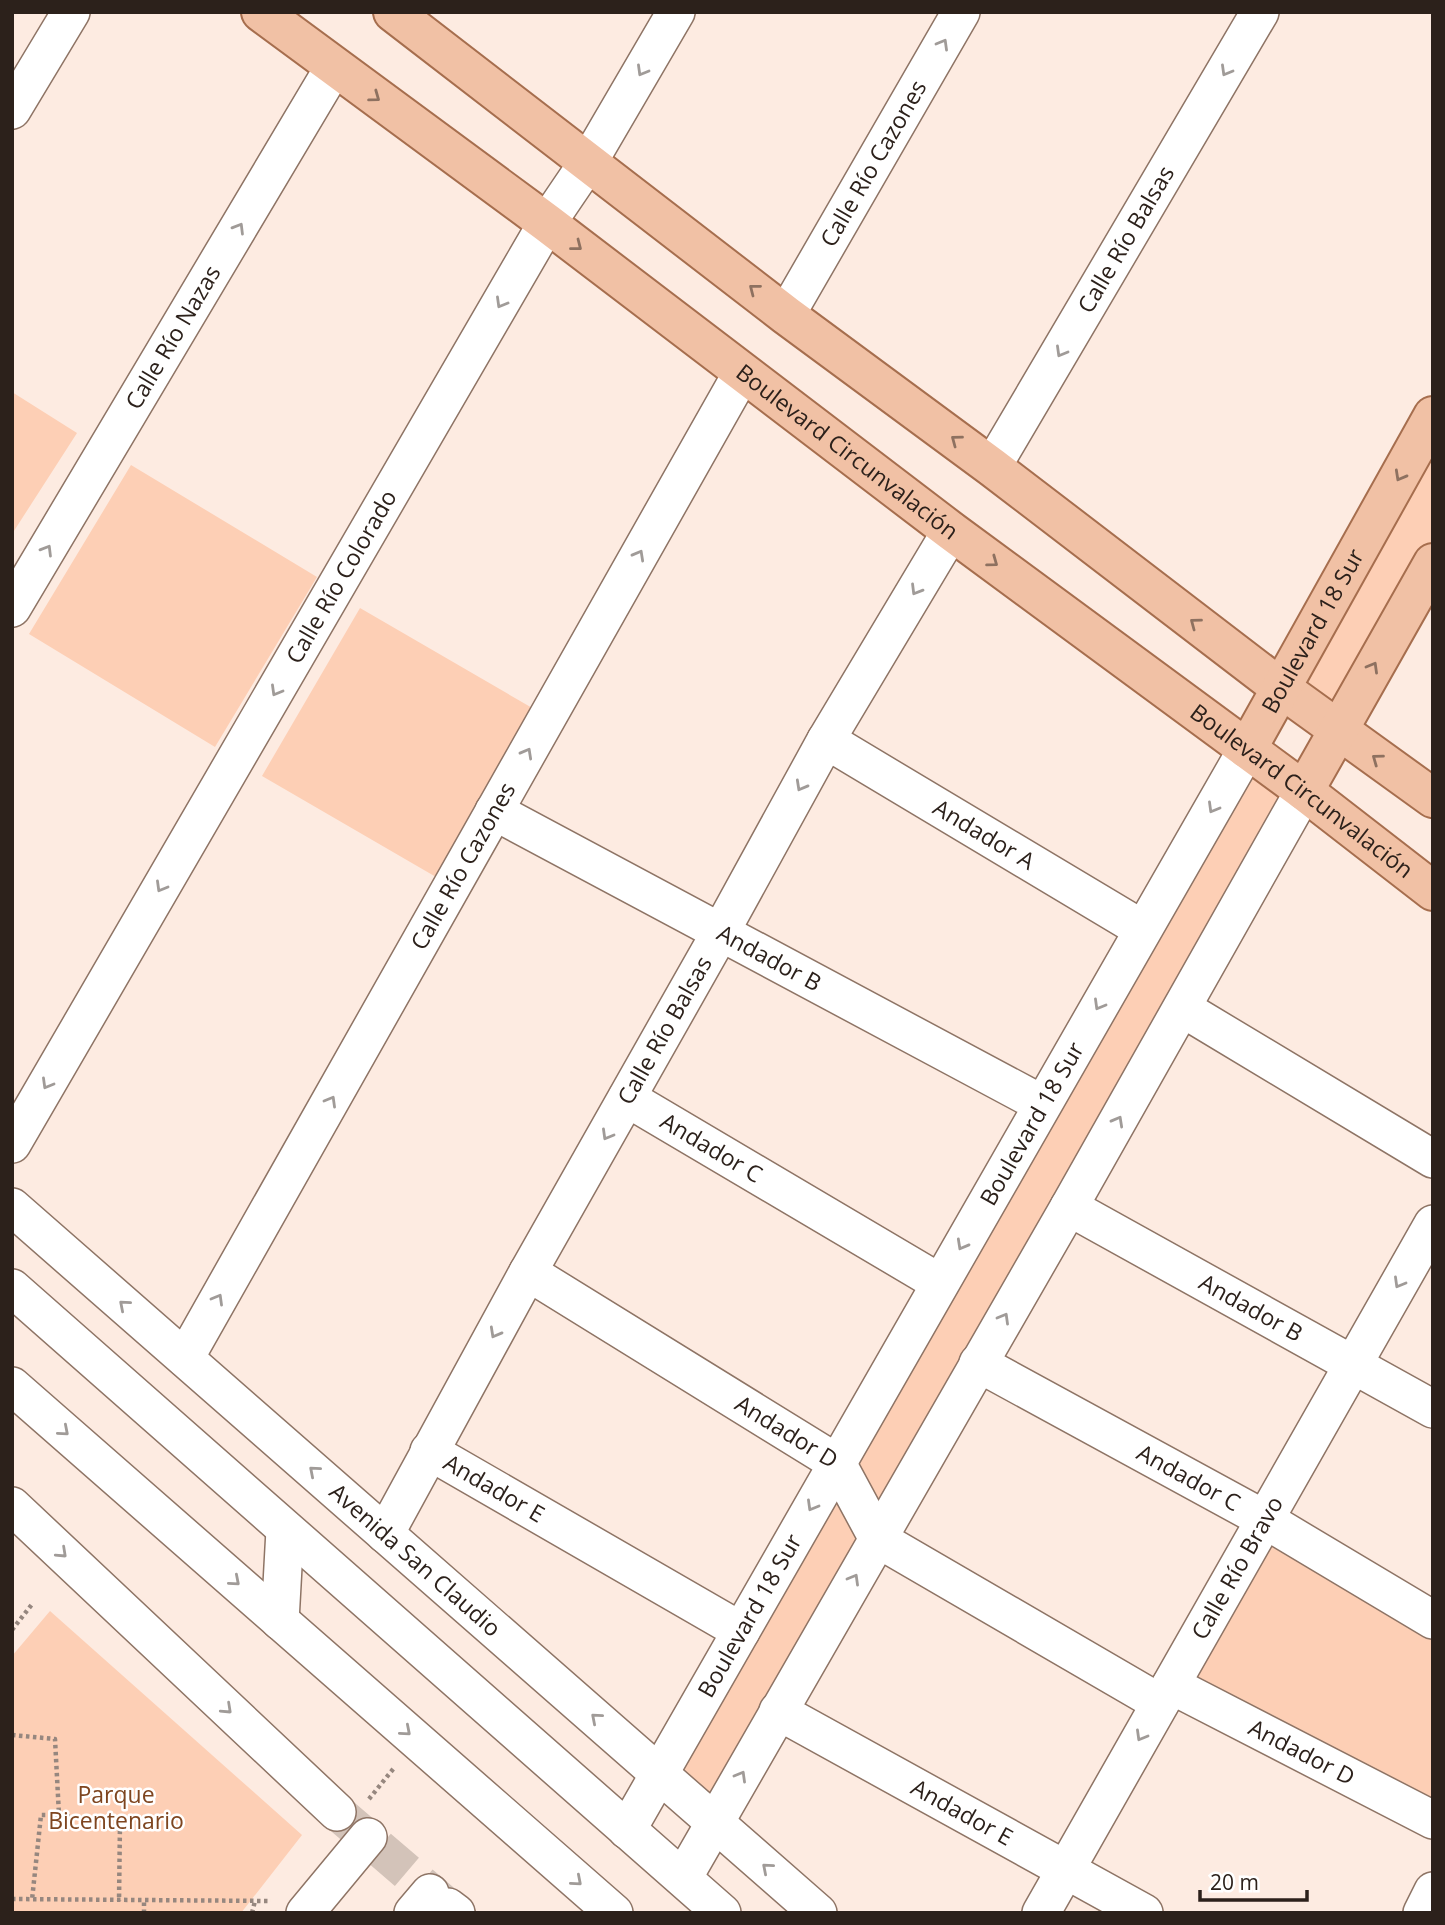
<svg xmlns="http://www.w3.org/2000/svg" width="1445" height="1925" viewBox="0 0 1445 1925" font-family="'Open Sans',sans-serif">
	<rect width="100%" height="100%" fill="#fdebe1"/>
	<path fill="#fdcfb5" d="M12,392L77,433L12,534Z
		M1433,413V568L1347,720L1287,676Z
		M131,465L317,577L215,747L29,634Z
		M360,608L534,709L436,877L262,776Z
		M1240,756L1302,800L715,1822L659,1774Z
		M1272,1538L1433,1628V1818L1189,1685Z
		M50,1611L302,1835L241,1913H12V1656Z"/>
	<g fill="none" stroke-linecap="round" stroke-linejoin="round">
		<path stroke="#d3c3b9" stroke-width="37" stroke-dasharray="37 18" stroke-linecap="butt" d="M337,1812L448,1907"/>
		<defs>
			<g id="minor">
				<path d="M12,110L71,12"/>
				<path id="s1" d="M786,315L961,12"/>
				<path id="s2" d="M992,467L1260,12"/>
				<path id="s3" d="M12,608L334,67"/>
				<path id="s4" d="M826,740L1142,929"/>
				<path id="s5" d="M494,811L1042,1104"/>
				<path d="M1182,1008L1433,1159"/>
				<path id="s6" d="M627,1098L940,1283"/>
				<path id="s7" d="M12,1144L547,223L589,161L676,12"/>
				<path id="s8" d="M12,1207L818,1913"/>
				<path id="s9" d="M1069,1207L1433,1409"/>
				<path id="s10" d="M528,1272L837,1463L878,1539L1160,1703"/>
				<path d="M12,1288L722,1913"/>
				<path id="s11" d="M185,1358L742,373"/>
				<path id="s12" d="M978,1363L1264,1519L1433,1620"/>
				<path d="M12,1386L614,1913"/>
				<path id="s13" d="M429,1451L741,1631"/>
				<path d="M12,1506L337,1812"/>
				<path id="s14" d="M385,1534L528,1272L720,933L826,740L951,531"/>
				<path d="M280,1621L285,1530"/>
				<path id="s15" d="M1171,1685L1433,1820"/>
				<path id="s16" d="M778,1711L1144,1913"/>
				<path id="s17" d="M627,1830L1247,749"/>
				<path d="M683,1878L1069,1207L1304,791"/>
				<path d="M448,1907L456,1913"/>
				<path d="M305,1913L368,1837"/>
				<path d="M413,1913L430,1893"/>
				<path id="s18" d="M1041,1913L1433,1224"/>
				<path d="M1422,1913L1433,1891"/>
			</g>
			<g id="major">
				<path id="s19" d="M261,12L547,223L951,531L1304,791L1433,891"/>
				<path d="M393,12L786,315L992,467L1282,689L1433,798"/>
				<path id="s20" d="M1247,749L1433,416"/>
				<path d="M1304,791L1433,563"/>
			</g>
		</defs>
		<use href="#minor" stroke="#8e7465" stroke-width="40"/>
		<use href="#major" stroke="#a66e4e" stroke-width="42"/>
		<path stroke="#96877f" stroke-width="4.5" stroke-dasharray="3.5 3.5" stroke-linecap="butt" d="M12,1630L33,1603
			M12,1735L55,1739L59,1815H41L32,1900
			M369,1799L394,1768
			M59,1815L120,1822L119,1901
			M12,1899L271,1901
			M144,1913V1901
			M252,1913L255,1901"/>
		<use href="#minor" stroke="#fff" stroke-width="37"/>
		<use href="#major" stroke="#f1c1a5" stroke-width="38"/>
	</g>
	<defs><path id="oneway-chevron" d="M-2-3.5L2.5 0L-2 3.5" fill="none" stroke-width="1.6" stroke-linecap="round" stroke-linejoin="round" transform="scale(1.75)"/></defs>
	<g stroke="#a09b98">
		<use href="#oneway-chevron" transform="translate(943 44) rotate(-60)"/>
		<use href="#oneway-chevron" transform="translate(642 71) rotate(120)"/>
		<use href="#oneway-chevron" transform="translate(1226 71) rotate(120)"/>
		<use href="#oneway-chevron" transform="translate(239 228) rotate(-59)"/>
		<use href="#oneway-chevron" transform="translate(501 303) rotate(120)"/>
		<use href="#oneway-chevron" transform="translate(1061 352) rotate(120)"/>
		<use href="#oneway-chevron" transform="translate(47 550) rotate(-59)"/>
		<use href="#oneway-chevron" transform="translate(639 555) rotate(-61)"/>
		<use href="#oneway-chevron" transform="translate(916 590) rotate(121)"/>
		<use href="#oneway-chevron" transform="translate(276 691) rotate(120)"/>
		<use href="#oneway-chevron" transform="translate(527 753) rotate(-61)"/>
		<use href="#oneway-chevron" transform="translate(801 786) rotate(119)"/>
		<use href="#oneway-chevron" transform="translate(1213 808) rotate(120)"/>
		<use href="#oneway-chevron" transform="translate(161 887) rotate(120)"/>
		<use href="#oneway-chevron" transform="translate(1099 1005) rotate(120)"/>
		<use href="#oneway-chevron" transform="translate(47 1084) rotate(120)"/>
		<use href="#oneway-chevron" transform="translate(331 1101) rotate(-60)"/>
		<use href="#oneway-chevron" transform="translate(1118 1121) rotate(-61)"/>
		<use href="#oneway-chevron" transform="translate(607 1135) rotate(120)"/>
		<use href="#oneway-chevron" transform="translate(962 1245) rotate(119)"/>
		<use href="#oneway-chevron" transform="translate(1399 1283) rotate(120)"/>
		<use href="#oneway-chevron" transform="translate(218 1299) rotate(-60)"/>
		<use href="#oneway-chevron" transform="translate(124 1305) rotate(-139)"/>
		<use href="#oneway-chevron" transform="translate(1004 1318) rotate(-60)"/>
		<use href="#oneway-chevron" transform="translate(495 1333) rotate(119)"/>
		<use href="#oneway-chevron" transform="translate(64 1431) rotate(41)"/>
		<use href="#oneway-chevron" transform="translate(314 1471) rotate(-139)"/>
		<use href="#oneway-chevron" transform="translate(812 1506) rotate(120)"/>
		<use href="#oneway-chevron" transform="translate(62 1553) rotate(43)"/>
		<use href="#oneway-chevron" transform="translate(854 1579) rotate(-60)"/>
		<use href="#oneway-chevron" transform="translate(235 1581) rotate(41)"/>
		<use href="#oneway-chevron" transform="translate(227 1709) rotate(43)"/>
		<use href="#oneway-chevron" transform="translate(596 1718) rotate(-139)"/>
		<use href="#oneway-chevron" transform="translate(406 1731) rotate(41)"/>
		<use href="#oneway-chevron" transform="translate(1141 1736) rotate(120)"/>
		<use href="#oneway-chevron" transform="translate(741 1776) rotate(-60)"/>
		<use href="#oneway-chevron" transform="translate(767 1868) rotate(-139)"/>
		<use href="#oneway-chevron" transform="translate(577 1881) rotate(41)"/>
	</g>
	<g stroke="#8e7160">
		<use href="#oneway-chevron" transform="translate(375 97) rotate(36)"/>
		<use href="#oneway-chevron" transform="translate(577 246) rotate(38)"/>
		<use href="#oneway-chevron" transform="translate(754 289) rotate(-142)"/>
		<use href="#oneway-chevron" transform="translate(956 440) rotate(-143)"/>
		<use href="#oneway-chevron" transform="translate(1400 476) rotate(119)"/>
		<use href="#oneway-chevron" transform="translate(993 562) rotate(36)"/>
		<use href="#oneway-chevron" transform="translate(1195 623) rotate(-143)"/>
		<use href="#oneway-chevron" transform="translate(1373 667) rotate(-60)"/>
		<use href="#oneway-chevron" transform="translate(1377 759) rotate(-144)"/>
	</g>
	<g text-anchor="middle" stroke-width="5" stroke-linejoin="round" paint-order="stroke">
		<g font-size="23" fill="#2c211b" stroke="#fff">
			<text dy="8" stroke="none"><textPath href="#s1" startOffset="175">Calle Río Cazones</textPath></text>
			<text dy="8" stroke="none"><textPath href="#s2" startOffset="264">Calle Río Balsas</textPath></text>
			<text dy="8" stroke="none"><textPath href="#s3" startOffset="315">Calle Río Nazas</textPath></text>
			<text dy="8" stroke="none"><textPath href="#s19" startOffset="733">Boulevard Circunvalación</textPath></text>
			<text dy="8" stroke="none"><textPath href="#s7" startOffset="656">Calle Río Colorado</textPath></text>
			<text dy="8" stroke="none"><textPath href="#s20" startOffset="135">Boulevard 18 Sur</textPath></text>
			<text dy="8" stroke="none"><textPath href="#s19" startOffset="1300">Boulevard Circunvalación</textPath></text>
			<text dy="8" stroke="none"><textPath href="#s4" startOffset="184">Andador A</textPath></text>
			<text dy="8" stroke="none"><textPath href="#s11" startOffset="565">Calle Río Cazones</textPath></text>
			<text dy="8" stroke="none"><textPath href="#s5" startOffset="312">Andador B</textPath></text>
			<text dy="8" stroke="none"><textPath href="#s14" startOffset="576">Calle Río Balsas</textPath></text>
			<text dy="8" stroke="none"><textPath href="#s17" startOffset="814">Boulevard 18 Sur</textPath></text>
			<text dy="8" stroke="none"><textPath href="#s6" startOffset="98">Andador C</textPath></text>
			<text dy="8" stroke="none"><textPath href="#s9" startOffset="208">Andador B</textPath></text>
			<text dy="8" stroke="none"><textPath href="#s10" startOffset="304">Andador D</textPath></text>
			<text dy="8" stroke="none"><textPath href="#s12" startOffset="240">Andador C</textPath></text>
			<text dy="8" stroke="none"><textPath href="#s13" startOffset="75">Andador E</textPath></text>
			<text dy="8" stroke="none"><textPath href="#s8" startOffset="536">Avenida San Claudio</textPath></text>
			<text dy="8" stroke="none"><textPath href="#s18" startOffset="397">Calle Río Bravo</textPath></text>
			<text dy="8" stroke="none"><textPath href="#s17" startOffset="247">Boulevard 18 Sur</textPath></text>
			<text dy="8" stroke="none"><textPath href="#s15" startOffset="147">Andador D</textPath></text>
			<text dy="8" stroke="none"><textPath href="#s16" startOffset="210">Andador E</textPath></text>
		</g>
		<g font-size="23" fill="#7e451f" stroke="#fff">
			<text x="116" y="1803">Parque<tspan x="116" dy="26">Bicentenario</tspan></text>
		</g>
	</g>
	<rect width="1445" height="1925" fill="none" stroke="#2c211b" stroke-width="28"/>
	<path d="M1200 1890v10h107v-10" fill="none" stroke="#2c211b" stroke-width="3.5"/>
	<text x="1210" y="1890" font-size="21" fill="#2c211b" stroke="#ffffff" stroke-width="5" paint-order="stroke">20 m</text>
</svg>
